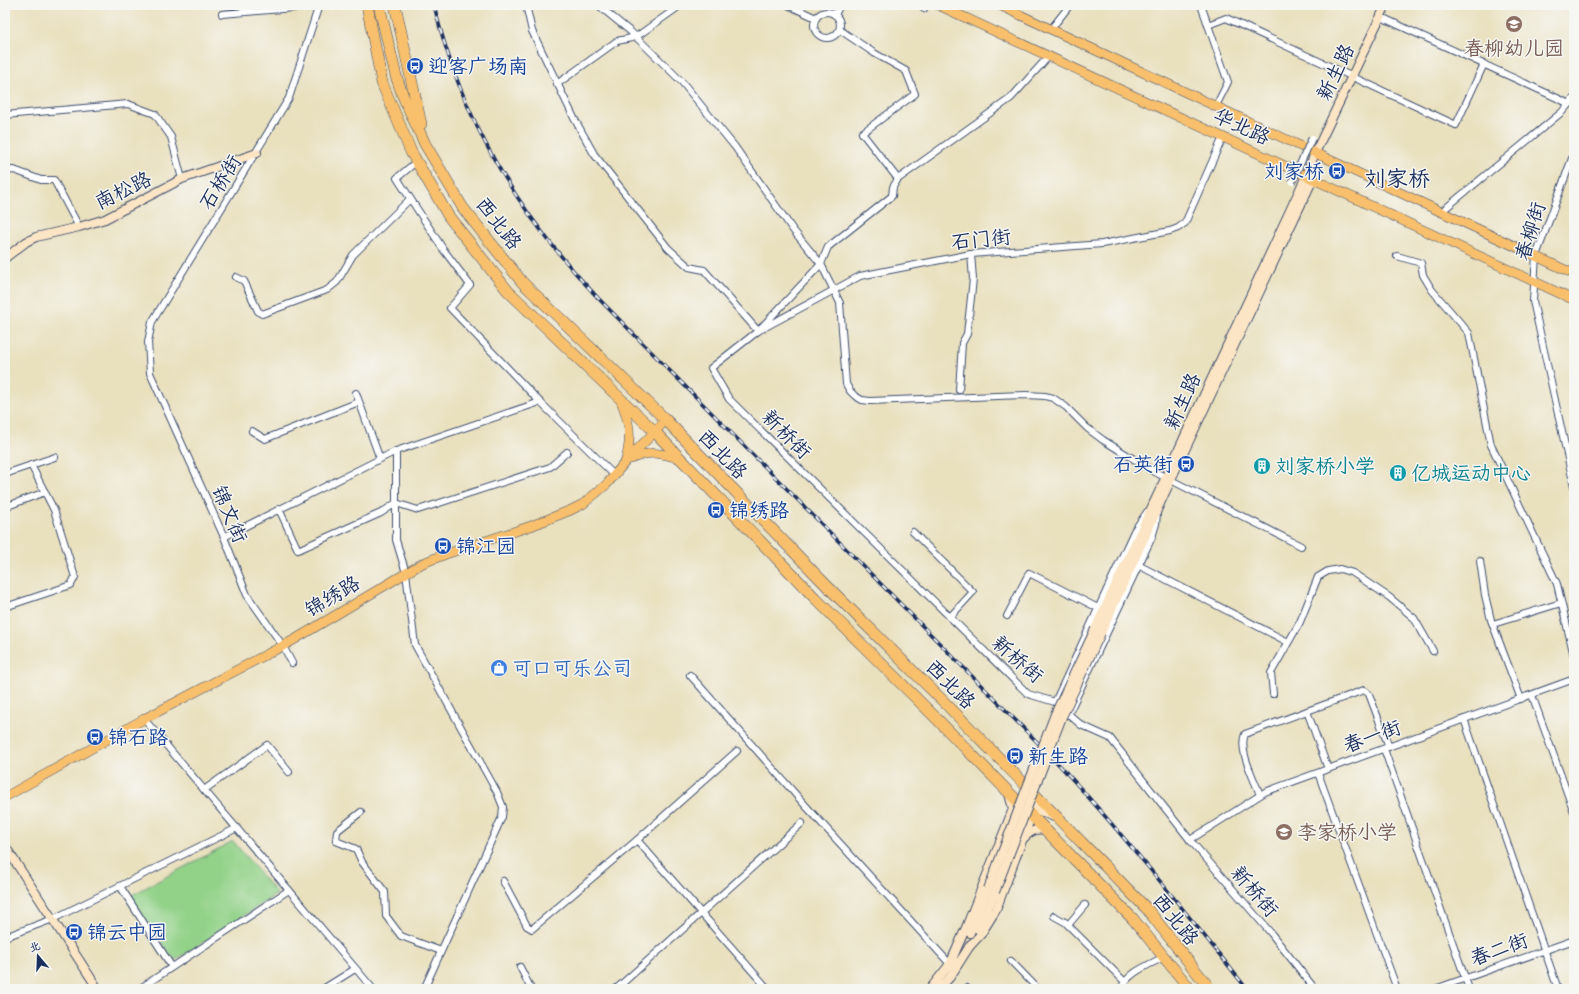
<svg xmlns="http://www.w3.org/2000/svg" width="1579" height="994" viewBox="0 0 1579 994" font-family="Caveat,'LXGW WenKai TC',sans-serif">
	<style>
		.green { fill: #92d288; stroke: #568073 }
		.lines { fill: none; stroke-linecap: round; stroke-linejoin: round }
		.street-casing { stroke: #3a4a6c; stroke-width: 8 }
		.secondary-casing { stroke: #3a4a6c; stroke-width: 10 }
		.primary-casing { stroke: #3a4a6c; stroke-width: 10 }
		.highway-casing { stroke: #3a4a6c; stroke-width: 12 }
		.street { stroke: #fff; stroke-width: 6 }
		.secondary { stroke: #fce5c4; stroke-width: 8 }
		.primary { stroke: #f8bf6c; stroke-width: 9 }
		.highway { stroke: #f8bf6c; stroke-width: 11 }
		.rail-casing { stroke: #1b2f5e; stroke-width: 3.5 }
		.rail { stroke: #f6f6f2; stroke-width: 2; stroke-dasharray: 6; stroke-linecap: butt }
		.street-bridge-casing { stroke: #3a4a6c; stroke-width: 8; stroke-linecap: butt }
		.secondary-bridge-casing { stroke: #3a4a6c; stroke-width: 10; stroke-linecap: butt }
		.street-bridge { stroke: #fff; stroke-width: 6 }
		.secondary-bridge { stroke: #fce5c4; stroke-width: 8 }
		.labels { text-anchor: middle; stroke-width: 3; stroke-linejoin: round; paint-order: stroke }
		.education-label { font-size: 20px; fill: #785e54; stroke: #f6f6f2 }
		.transit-label { font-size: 20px; fill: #164399; stroke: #f6f6f2; text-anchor: start }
		.street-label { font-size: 20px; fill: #1b2f5e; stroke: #f6f6f2 }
		.culture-label { font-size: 20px; fill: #0d838f; stroke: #f6f6f2; text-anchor: start }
		.shop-label { font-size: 20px; fill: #366cbe; stroke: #f6f6f2; text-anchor: start }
		.quarter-label { font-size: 22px; fill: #1b2f5e; stroke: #f6f6f2 }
	</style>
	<rect width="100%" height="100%" fill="#f6f6f2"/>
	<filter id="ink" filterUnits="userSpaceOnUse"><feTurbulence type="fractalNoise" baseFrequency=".025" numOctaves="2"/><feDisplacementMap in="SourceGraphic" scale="8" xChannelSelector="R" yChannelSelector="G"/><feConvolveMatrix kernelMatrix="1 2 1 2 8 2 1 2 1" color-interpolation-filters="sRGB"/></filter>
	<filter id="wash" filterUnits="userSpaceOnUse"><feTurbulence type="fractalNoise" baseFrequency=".012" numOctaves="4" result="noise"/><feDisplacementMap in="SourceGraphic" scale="16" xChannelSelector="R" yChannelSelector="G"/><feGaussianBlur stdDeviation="0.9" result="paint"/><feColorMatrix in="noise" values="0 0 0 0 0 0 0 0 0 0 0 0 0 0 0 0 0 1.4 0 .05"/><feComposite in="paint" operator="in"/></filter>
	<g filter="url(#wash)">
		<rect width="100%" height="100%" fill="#e9e0be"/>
		<polygon class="green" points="233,841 277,894 174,961 130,896"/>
	</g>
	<g filter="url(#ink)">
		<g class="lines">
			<g class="street-casing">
				<g id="street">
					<polyline points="227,5 235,5"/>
					<polyline points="526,5 532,31 574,118 594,154 668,248 689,267 704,270 758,331 821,264 828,247 892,196 893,187 898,179 1011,98 1049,56"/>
					<polyline points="598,5 631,32 682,82 735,147 793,230 821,264 840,303 846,384 850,391 855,396 862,400 870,401 1026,395 1045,396 1053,398 1066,407 1087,428 1103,440 1153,471 1301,546"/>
					<polyline points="788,5 816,18"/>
					<polyline points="1201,5 1228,82 1216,106"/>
					<polyline points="924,9 926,5"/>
					<circle cx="827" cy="25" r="13"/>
					<polyline points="222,14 318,6"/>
					<polyline points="835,15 840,5"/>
					<polyline points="1381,17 1570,104"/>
					<polyline points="1208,25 1226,18 1456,125 1484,64"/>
					<polyline points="1051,29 1070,5"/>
					<polyline points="840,30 874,53 906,71 915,94 862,133 898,179"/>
					<polyline points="557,84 617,41 636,37 681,5"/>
					<polyline points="5,115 128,104 155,114 171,137 182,179"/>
					<polyline points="1223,137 1185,223 1178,228 1170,231 1102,244 971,254 860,276 758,331 711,368 729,399 1028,694 1055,702 1081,725 1110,738 1190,840 1270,932 1315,989"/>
					<polyline points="1574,153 1536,256 1533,301 1574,486"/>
					<polyline points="417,161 397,178 443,249 470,285 450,308 540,402 614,475"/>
					<polyline points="5,171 14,170 41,180 54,180 79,227"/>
					<polyline points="1441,212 1562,112 1574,98"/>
					<polyline points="1397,256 1421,263 1423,275 1432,290 1469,333 1491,445 1557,584 1574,656"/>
					<polyline points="236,277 244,281 258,311 262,314 327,290 337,282 353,255 410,199"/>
					<polyline points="959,390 962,343 967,334 973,279 971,254"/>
					<polyline points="356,393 380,459"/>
					<polyline points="252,431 265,439 359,402"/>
					<polyline points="396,451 396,540 406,573 415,645 497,792 503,807 502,817 424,989"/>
					<polyline points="5,474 55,457"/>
					<polyline points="5,507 45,492"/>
					<polyline points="279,509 298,550 381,513 396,503 418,510 550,467 567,452"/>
					<polyline points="913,532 973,592 950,617"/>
					<polyline points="224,537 396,451 540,402"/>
					<polyline points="1480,561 1485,595 1491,620 1521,699"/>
					<polyline points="1138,565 1288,642"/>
					<polyline points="5,607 71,585 75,577 54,510 31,465"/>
					<polyline points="1007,616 1029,573 1098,608"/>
					<polyline points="1493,624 1561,603"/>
					<polyline points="292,663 283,646 247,595 224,537 150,373 148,342 152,322 289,98 319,5"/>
					<polyline points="690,675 805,805 950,964"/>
					<polyline points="1273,694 1271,673 1300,622 1318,577 1328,571 1340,569 1353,573 1389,597 1414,618 1433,651"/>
					<polyline points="1532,695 1574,812"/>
					<polyline points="1055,702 1134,531 1147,512"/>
					<polyline points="1307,711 1328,769"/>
					<polyline points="1068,715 1152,537 1156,524 1157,514"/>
					<polyline points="144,719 373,989"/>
					<polyline points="1464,719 1558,989"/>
					<polyline points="1384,749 1469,989"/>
					<polyline points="1318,773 1397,989"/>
					<polyline points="204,790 267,745 289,772"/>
					<path d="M1260 795C1254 778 1238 751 1245 734L1364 690 1369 694 1389 747"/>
					<polyline points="361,812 337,831 336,841 356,849 362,862 385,892 386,916 401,936 441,951"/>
					<polyline points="637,840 768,989"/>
					<polyline points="1190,840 1265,792 1574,679"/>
					<polyline points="503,881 527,926 532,929 637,840 737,751"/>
					<polyline points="120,886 172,967"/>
					<polyline points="1054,916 1065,922 1125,982"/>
					<polyline points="1068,925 1085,905"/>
					<polyline points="5,937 53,919 237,828"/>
					<polyline points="1011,961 1038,989"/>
					<polyline points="520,967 531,989"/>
					<polyline points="967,988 968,989"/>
					<polyline points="139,989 289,890"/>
					<polyline points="323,989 355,969"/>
					<polyline points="616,989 802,823"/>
					<path d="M1121 989C1128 972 1149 965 1164 957"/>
					<polyline points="1435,989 1574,940"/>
				</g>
			</g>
			<g class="secondary-casing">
				<g id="secondary">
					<polyline points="5,258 26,242 36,237 79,227 105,219 182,179 257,153"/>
					<polyline points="1095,629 1306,176 1315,153 1386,5"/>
					<polyline points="1101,633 1174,473 1313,179 1313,173"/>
					<polyline points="1030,807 1054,817"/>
					<path d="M1024 838C1031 831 1037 827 1047 831"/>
					<polyline points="5,846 98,989"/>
					<polyline points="979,930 995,892"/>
					<polyline points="970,933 988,889"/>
					<polyline points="969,947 981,934 996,910 1038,798"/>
					<polyline points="950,964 967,925 1013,809 1009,794"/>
					<polyline points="930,989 953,960"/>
					<polyline points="939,989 950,977 971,944"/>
				</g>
			</g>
			<g class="primary-casing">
				<g id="primary">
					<polyline points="938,5 1574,300"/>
					<polyline points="999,5 1574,274"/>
					<path d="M621 401C630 424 632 435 626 460"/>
					<path d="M631 459C650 450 661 453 681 459"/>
					<polyline points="5,797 144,719 292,641 423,563 446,554 531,526 571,510 583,504 607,484 626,461 666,420"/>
				</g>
			</g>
			<g class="highway-casing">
				<g id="highway">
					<polyline points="367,5 382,83 411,152 449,217 508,291 653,430 815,598 932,714 1133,919 1190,989"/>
					<polyline points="379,5 396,76 403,96 425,144 463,208 522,282 666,420 829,588 946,704 1147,909 1210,989"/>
					<polyline points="395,5 421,124"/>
				</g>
			</g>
			<use href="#street" class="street"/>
			<use href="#secondary" class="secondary"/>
			<use href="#primary" class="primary"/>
			<use href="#highway" class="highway"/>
			<g class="rail-casing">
				<path id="rail" d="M434 5C462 121 517 212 598 298L1051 756C1120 830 1183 909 1247 989"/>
			</g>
			<use href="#rail" class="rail"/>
			<g class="street-bridge-casing">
				<polyline id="street-bridge" points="1292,182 1312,138"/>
			</g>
			<g class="secondary-bridge-casing">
				<g id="secondary-bridge">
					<polyline points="988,889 1055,714 1095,629"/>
					<polyline points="995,892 1062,717 1101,633"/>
				</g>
			</g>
			<use href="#street-bridge" class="street-bridge"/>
			<use href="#secondary-bridge" class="secondary-bridge"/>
		</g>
	</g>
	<defs>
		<g id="school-disc" transform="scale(0.9)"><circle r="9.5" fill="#8d6e63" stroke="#f6f6f2"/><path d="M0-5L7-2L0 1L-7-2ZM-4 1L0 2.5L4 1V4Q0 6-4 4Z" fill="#fff"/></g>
		<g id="bus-disc" transform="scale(0.9)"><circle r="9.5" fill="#1a4fb4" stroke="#f6f6f2"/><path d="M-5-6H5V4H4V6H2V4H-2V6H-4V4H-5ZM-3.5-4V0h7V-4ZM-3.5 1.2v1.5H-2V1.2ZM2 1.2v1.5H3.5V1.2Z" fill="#fff"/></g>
		<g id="building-disc" transform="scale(0.9)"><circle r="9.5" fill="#0f9aa8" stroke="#f6f6f2"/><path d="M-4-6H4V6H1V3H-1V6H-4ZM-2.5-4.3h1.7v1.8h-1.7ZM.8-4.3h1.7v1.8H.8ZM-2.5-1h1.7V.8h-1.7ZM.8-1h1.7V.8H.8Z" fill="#fff"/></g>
		<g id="shop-disc" transform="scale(0.9)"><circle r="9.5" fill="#3f7fe0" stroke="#f6f6f2"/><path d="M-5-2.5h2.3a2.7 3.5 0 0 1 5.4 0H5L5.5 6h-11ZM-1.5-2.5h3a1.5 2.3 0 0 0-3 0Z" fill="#fff"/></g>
	</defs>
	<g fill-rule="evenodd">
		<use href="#school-disc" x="1514" y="24"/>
		<use href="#bus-disc" x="415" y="66"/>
		<use href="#bus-disc" x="1337" y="171"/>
		<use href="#bus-disc" x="1186" y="464"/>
		<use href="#building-disc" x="1262" y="466"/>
		<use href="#building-disc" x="1398" y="473"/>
		<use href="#bus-disc" x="716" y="510"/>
		<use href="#bus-disc" x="443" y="546"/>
		<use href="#shop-disc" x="499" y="668"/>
		<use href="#bus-disc" x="95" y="737"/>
		<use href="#bus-disc" x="1015" y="756"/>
		<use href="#school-disc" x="1284" y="832"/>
		<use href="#bus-disc" x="74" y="932"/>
	</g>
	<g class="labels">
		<g class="education-label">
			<text x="1514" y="55">春柳幼儿园</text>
			<text x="1297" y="839" text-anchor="start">李家桥小学</text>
		</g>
		<g class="transit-label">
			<text x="428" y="73">迎客广场南</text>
			<text x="1324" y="178" text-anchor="end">刘家桥</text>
			<text x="1173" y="471" text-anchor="end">石英街</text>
			<text x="729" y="517">锦绣路</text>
			<text x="456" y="553">锦江园</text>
			<text x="108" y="744">锦石路</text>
			<text x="1028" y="763">新生路</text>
			<text x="87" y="939">锦云中园</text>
		</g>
		<g class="street-label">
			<text transform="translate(1335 72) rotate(-64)" y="7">新生路</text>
			<text transform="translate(1242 126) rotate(25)" y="7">华北路</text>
			<text transform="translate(220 182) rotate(-58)" y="7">石桥街</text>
			<text transform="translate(123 190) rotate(-26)" y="7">南松路</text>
			<text transform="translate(499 223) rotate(52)" y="7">西北路</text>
			<text transform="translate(1530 231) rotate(-73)" y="7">春柳街</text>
			<text transform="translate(981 239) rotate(-6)" y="7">石门街</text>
			<text transform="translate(1182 401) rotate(-65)" y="7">新生路</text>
			<text transform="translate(787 434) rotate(45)" y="7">新桥街</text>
			<text transform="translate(723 454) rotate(46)" y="7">西北路</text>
			<text transform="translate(230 514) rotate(67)" y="7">锦文街</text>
			<text transform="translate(332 596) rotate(-31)" y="7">锦绣路</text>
			<text transform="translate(1018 659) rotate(41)" y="7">新桥街</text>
			<text transform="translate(951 684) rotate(45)" y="7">西北路</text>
			<text transform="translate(1372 736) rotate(-20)" y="7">春一街</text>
			<text transform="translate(1255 891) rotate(49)" y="7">新桥街</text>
			<text transform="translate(1176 919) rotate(51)" y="7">西北路</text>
			<text transform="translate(1499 949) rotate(-20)" y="7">春二街</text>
		</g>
		<g class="culture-label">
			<text x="1275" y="473">刘家桥小学</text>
			<text x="1411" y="480">亿城运动中心</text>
		</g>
		<g class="shop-label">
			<text x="512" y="675">可口可乐公司</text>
		</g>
		<g class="quarter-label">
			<text x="1397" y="186">刘家桥</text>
		</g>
	</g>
	<rect width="1579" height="994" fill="none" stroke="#f6f6f2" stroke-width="20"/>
	<g transform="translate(38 956) rotate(341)" stroke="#f6f6f2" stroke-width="3" paint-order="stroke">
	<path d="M0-3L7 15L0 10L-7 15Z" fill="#1b2f5e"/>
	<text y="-6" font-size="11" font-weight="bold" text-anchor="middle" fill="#1b2f5e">北</text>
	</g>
</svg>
